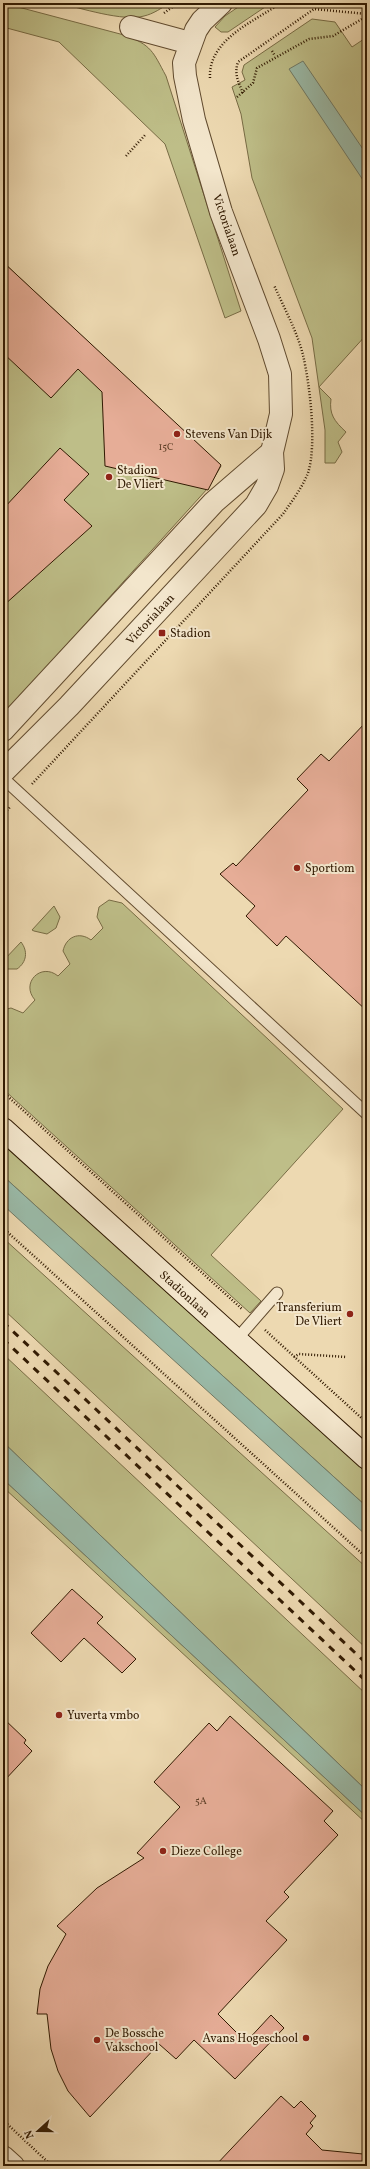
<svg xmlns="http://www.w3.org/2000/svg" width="370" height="2169" viewBox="0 0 370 2169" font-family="Vollkorn,serif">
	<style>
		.green { fill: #bebe88; stroke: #786c45 }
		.water { fill: #9abaa8; stroke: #707a66 }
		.building { fill: #e6ad97; stroke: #311a02 }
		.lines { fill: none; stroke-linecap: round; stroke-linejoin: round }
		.service-casing { stroke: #604a2e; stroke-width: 13 }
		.minor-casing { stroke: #604a2e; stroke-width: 24 }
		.tertiary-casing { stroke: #604a2e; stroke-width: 24 }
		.secondary-casing { stroke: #311a02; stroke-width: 24 }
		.path { stroke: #311a02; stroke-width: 2.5; stroke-dasharray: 1 2; stroke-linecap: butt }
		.service { stroke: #f3e6cc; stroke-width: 11 }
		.minor { stroke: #f3e6cc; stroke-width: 22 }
		.tertiary { stroke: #f3e6cc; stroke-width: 22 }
		.secondary { stroke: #f3e6cc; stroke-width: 22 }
		.rail { stroke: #311a02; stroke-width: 3; stroke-dasharray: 7 7; stroke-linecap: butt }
		.poi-dot { fill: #8f2418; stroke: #f3e6cc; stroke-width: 1.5 }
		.labels { text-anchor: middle; stroke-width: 4; stroke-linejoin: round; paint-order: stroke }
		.number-label { font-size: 10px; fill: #5e3f27 }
		.street-label { font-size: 12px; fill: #311a02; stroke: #f3e6cc }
		.poi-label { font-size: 12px; fill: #311a02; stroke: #f3e6cc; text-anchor: start }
	</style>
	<rect width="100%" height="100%" fill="#edd9b1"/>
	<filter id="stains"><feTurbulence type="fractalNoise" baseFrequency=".005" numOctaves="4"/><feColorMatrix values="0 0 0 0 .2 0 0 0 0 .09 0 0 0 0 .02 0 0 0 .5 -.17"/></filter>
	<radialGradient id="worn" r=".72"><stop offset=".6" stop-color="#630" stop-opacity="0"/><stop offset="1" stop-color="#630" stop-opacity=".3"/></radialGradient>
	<g class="green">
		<path d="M3 3 124 35C152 45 153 52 166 76L241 311 225 318 165 144 59 42 3 27Z"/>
		<path d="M59 3H169C162 8 153 14 144 16 124 22 80 8 59 3Z"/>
		<polygon points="244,3 271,3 228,32 221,32 215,27 225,16"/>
		<path d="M312 19 335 22 352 47 367 37V334L319 387 331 399C329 414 334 421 346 432L338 442 342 452 335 463H325V430L312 338 252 178 241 114 232 87 245 80 242 72 244 65Z"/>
		<polygon points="3,262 221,466 208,488 3,715"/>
		<path d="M109 900 122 903 343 1109 211 1255 261 1301 250 1313 3 1089V1010L11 1008 23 1013 35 1000C20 983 41 962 58 976L70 964 63 951C66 937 79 931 91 940L103 928 97 917 99 907Z"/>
		<polygon points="54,906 60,917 56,928 47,934 34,931 32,930"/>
		<path d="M21 942C28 951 27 962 17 969H3V961Z"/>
		<polygon points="3,1144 367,1473 367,1507 3,1176"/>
		<polygon points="3,1238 367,1568 367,1649 3,1309"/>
		<polygon points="3,1354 367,1695 367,1791 3,1442"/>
		<polygon points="3,1479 367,1817 367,1824 3,1487"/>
	</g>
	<g class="water">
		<polygon points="303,61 367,155 367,186 289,69"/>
		<polygon points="3,1176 367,1507 367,1536 3,1205"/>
		<polygon points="3,1442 367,1791 367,1817 3,1479"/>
	</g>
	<g class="building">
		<polygon points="3,262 221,465 208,490 105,466 102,392 78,369 51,398 3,353"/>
		<polygon points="60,448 89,474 64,500 92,526 3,606 3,509"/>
		<polygon points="367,721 367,1011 286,936 277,946 246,916 255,906 220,874 233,863 236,866 308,790 297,779 321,754 329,761"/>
		<polygon points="72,1589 103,1617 97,1623 136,1659 122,1673 84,1638 61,1662 31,1633"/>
		<polygon points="230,1716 333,1811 324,1821 338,1835 284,1892 289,1897 266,1921 287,1940 218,2014 246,2042 271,2015 284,2028 235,2079 194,2040 176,2059 159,2044 90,2117 68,2091 58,2071 51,2049 47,2014 37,2014 40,1989 48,1966 66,1934 57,1926 97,1888 144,1858 137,1853 180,1807 154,1782 209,1723 217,1731"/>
		<polygon points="3,1718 26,1740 24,1743 32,1751 3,1782"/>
		<polygon points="281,2096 294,2108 301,2101 316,2116 310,2123 313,2126 306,2134 322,2150 363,2154 362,2166 215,2166"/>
	</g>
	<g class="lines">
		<g class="service-casing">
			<g id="service">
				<polyline points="3,778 367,1114"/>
				<polyline points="236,1340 277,1293"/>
			</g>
		</g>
		<g class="minor-casing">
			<polyline id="minor" points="131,27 190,43"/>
		</g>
		<g class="tertiary-casing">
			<g id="tertiary">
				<polyline points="3,730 214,502 272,452"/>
				<polyline points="3,772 69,706 256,505 267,486 273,469 272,452 281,414 280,374 269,339 221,212 194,120 185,76 184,63 196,30 202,21 221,3"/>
				<polyline points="3,2157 13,2166"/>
			</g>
		</g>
		<g class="secondary-casing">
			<polyline id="secondary" points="3,1129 367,1458"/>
		</g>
		<g class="path">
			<polyline points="164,13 178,3"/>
			<polyline points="272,51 275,56"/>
			<path d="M210 78C208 40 253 22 281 3"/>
			<path d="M243 93C238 81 234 74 238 62L314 9 367 14"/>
			<polyline points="237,97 253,83 257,68 309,39 333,36 367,16"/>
			<polyline points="126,156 146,134"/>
			<path d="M32 784 283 514C292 501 302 488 308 473 317 445 310 385 303 355 297 331 284 308 274 285"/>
			<polyline points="3,815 11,806"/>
			<polyline points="3,1092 242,1309"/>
			<polyline points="3,1228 367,1558"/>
			<polyline points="265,1330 367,1423"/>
			<polyline points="294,1357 299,1354 347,1357"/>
			<polyline points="3,2120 52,2166"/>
		</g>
		<use href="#service" class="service"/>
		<use href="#minor" class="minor"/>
		<use href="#tertiary" class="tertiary"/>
		<use href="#secondary" class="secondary"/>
		<g class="rail">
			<polyline points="3,1322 367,1664"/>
			<polyline points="3,1339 367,1682"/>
		</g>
	</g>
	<g class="poi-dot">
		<circle cx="177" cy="434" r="4"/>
		<circle cx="109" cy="477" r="4"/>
		<rect x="158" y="629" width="8" height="8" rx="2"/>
		<circle cx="297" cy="868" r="4"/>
		<circle cx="350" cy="1314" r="4"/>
		<circle cx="59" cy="1715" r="4"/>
		<circle cx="163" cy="1851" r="4"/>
		<circle cx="306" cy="2038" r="4"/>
		<circle cx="97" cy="2040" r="4"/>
	</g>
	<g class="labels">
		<g class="number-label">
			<text x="166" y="450">15C</text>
			<text x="201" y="1804">5A</text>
		</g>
		<g class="street-label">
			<text transform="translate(227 225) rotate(71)" y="4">Victorialaan</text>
			<text transform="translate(150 619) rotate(-47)" y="4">Victorialaan</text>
			<text transform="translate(185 1294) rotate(42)" y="4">Stadionlaan</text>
		</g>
		<g class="poi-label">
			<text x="185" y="438">Stevens Van Dijk</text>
			<text x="117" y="474">Stadion<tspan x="117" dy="14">De Vliert</tspan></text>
			<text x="170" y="637">Stadion</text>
			<text x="305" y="872">Sportiom</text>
			<text x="342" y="1311" text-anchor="end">Transferium<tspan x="342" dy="14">De Vliert</tspan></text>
			<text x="67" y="1719">Yuverta vmbo</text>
			<text x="171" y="1855">Dieze College</text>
			<text x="105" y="2037">De Bossche<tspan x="105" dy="14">Vakschool</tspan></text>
			<text x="298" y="2042" text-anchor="end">Avans Hogeschool</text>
		</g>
	</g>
	<rect width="370" height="2169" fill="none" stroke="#edd9b1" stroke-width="16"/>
	<rect x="4" y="4" width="362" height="2161" fill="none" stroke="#311a02" stroke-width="2"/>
	<rect x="8" y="8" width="354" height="2153" fill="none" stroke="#311a02"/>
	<g transform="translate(38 2131) rotate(249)" stroke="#f3e6cc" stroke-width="3" paint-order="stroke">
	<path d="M0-3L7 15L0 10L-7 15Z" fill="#311a02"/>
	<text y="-6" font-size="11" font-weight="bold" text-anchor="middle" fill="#311a02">N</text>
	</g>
	<rect width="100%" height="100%" filter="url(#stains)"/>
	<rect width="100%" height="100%" fill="url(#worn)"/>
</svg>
